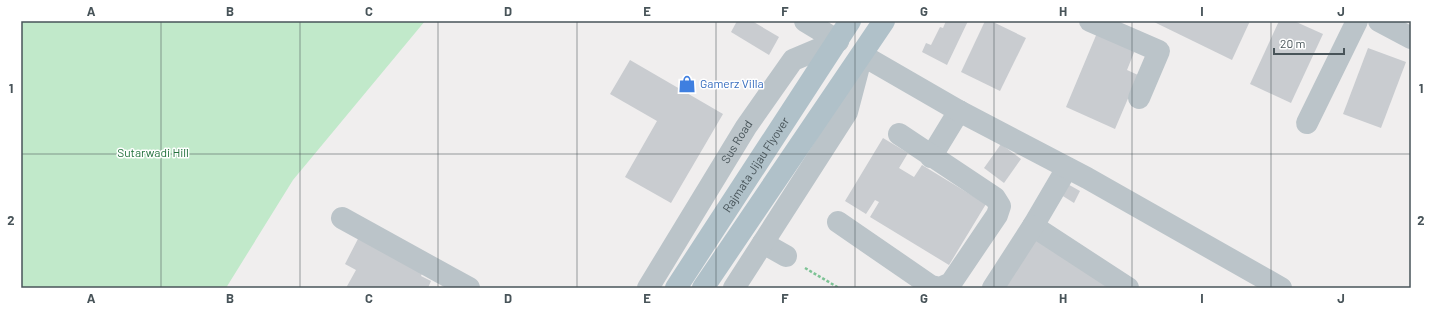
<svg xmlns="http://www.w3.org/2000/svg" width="1432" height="309" viewBox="0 0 1432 309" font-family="Barlow,sans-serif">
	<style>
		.green { fill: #c1e9ca }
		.building { fill: #c9ccd0 }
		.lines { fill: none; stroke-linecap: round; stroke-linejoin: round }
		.path { stroke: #7dc395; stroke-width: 2.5; stroke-dasharray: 3 2; stroke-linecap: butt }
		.minor { stroke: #bbc4c9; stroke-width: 22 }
		.major { stroke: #b0c1c9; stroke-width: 22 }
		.grid { fill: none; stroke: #485459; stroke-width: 1; stroke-opacity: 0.55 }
		.labels { text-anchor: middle; stroke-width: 3; stroke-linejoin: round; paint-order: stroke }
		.shop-label { font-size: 12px; fill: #366cbe; stroke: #fff; text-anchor: start }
		.street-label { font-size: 12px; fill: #485459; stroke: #fff }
		.park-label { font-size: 12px; fill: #22713c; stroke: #fff }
		.neatline { fill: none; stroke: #485459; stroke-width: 1.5 }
		.grid-label { font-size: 13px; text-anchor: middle; font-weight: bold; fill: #485459 }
	</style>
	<rect width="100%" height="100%" fill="#f0eeee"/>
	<polygon class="green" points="21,21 425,21 293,180 226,288 21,288"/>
	<g class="building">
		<polygon points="737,21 752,21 779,37 769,55 731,32"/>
		<polygon points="946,21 968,21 947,65 922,52 926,43 931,45 940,27 943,28"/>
		<polygon points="985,21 991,21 1026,38 1000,91 961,72"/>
		<polygon points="1152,21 1250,21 1232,60"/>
		<polygon points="1279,21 1294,21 1323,34 1291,103 1250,84"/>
		<polygon points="1097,33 1135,50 1127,70 1138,75 1115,129 1066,107"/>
		<polygon points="1368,48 1406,62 1381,128 1343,114"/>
		<polygon points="630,60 723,114 671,203 625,177 657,121 610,94"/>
		<polygon points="883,138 908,153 899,168 914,177 922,165 986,204 949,265 870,217 879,202 875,200 866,214 845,201"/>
		<polygon points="1001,144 1021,159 1004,183 984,168"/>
		<polygon points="1064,182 1080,191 1074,203 1058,193"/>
		<polygon points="360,235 424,269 421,276 431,281 428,288 346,288 356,270 345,264"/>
		<polygon points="1036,237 1109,288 1001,288"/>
	</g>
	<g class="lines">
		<polyline class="path" points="805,268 839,288"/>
		<g class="minor">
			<polyline points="805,21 838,41"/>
			<polyline points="1090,21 1159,51 1139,98"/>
			<polyline points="1379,21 1411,38"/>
			<polyline points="1307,123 1357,21"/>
			<polyline points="931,157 959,111"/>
			<polyline points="1067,168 1033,226 1128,288"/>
			<polyline points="342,218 469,288"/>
			<polyline points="838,222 931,286 940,288 951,283 997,215 1000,206 995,198 899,134"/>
			<polyline points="763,243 786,256"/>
			<path id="s1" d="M648 288 746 127 793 60 838 41"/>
			<polyline points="734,288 847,112 862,55 959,111 1087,178 1281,288"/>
			<polyline points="993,288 1033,226"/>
		</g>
		<g class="major">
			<path id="s2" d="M676 288 850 21"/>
			<polyline points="703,288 884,21"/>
		</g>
	</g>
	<path class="grid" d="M161 21V288M300 21V288M438 21V288M577 21V288M716 21V288M855 21V288M994 21V288M1132 21V288M1271 21V288M21 154H1411"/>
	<defs>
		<g id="shop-bare" transform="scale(1.38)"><path d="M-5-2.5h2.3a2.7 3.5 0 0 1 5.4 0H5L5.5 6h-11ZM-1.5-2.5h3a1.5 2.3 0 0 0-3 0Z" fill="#3f7fe0" stroke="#fff" stroke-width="2.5" paint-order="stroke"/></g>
	</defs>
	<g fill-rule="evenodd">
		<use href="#shop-bare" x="687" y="84"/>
	</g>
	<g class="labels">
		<g class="shop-label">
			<text x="700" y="88">Gamerz Villa</text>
		</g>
		<g class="street-label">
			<text dy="4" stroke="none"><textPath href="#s1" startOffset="171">Sus Road</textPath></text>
			<text dy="4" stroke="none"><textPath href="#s2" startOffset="147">Rajmata Jijau Flyover</textPath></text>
		</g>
		<g class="park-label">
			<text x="153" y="157">Sutarwadi Hill</text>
		</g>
	</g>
	<rect width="1432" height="309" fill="none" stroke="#ffffff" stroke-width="44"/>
	<path d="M1274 48v6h70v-6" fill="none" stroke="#485459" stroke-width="2"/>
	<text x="1280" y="48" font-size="12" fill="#485459" stroke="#ffffff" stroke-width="3" paint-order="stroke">20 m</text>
	<rect x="22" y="22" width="1388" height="265" class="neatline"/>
	<g class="grid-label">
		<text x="91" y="16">A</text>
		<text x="230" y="16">B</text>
		<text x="369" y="16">C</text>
		<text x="508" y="16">D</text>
		<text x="647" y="16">E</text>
		<text x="785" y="16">F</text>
		<text x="924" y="16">G</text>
		<text x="1063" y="16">H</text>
		<text x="1202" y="16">I</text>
		<text x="1341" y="16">J</text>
		<text x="11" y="93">1</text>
		<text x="1421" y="93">1</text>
		<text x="11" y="225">2</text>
		<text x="1421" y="225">2</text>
		<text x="91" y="303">A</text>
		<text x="230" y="303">B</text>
		<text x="369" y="303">C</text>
		<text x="508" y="303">D</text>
		<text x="647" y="303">E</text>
		<text x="785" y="303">F</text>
		<text x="924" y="303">G</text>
		<text x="1063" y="303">H</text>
		<text x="1202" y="303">I</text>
		<text x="1341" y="303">J</text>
	</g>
</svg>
